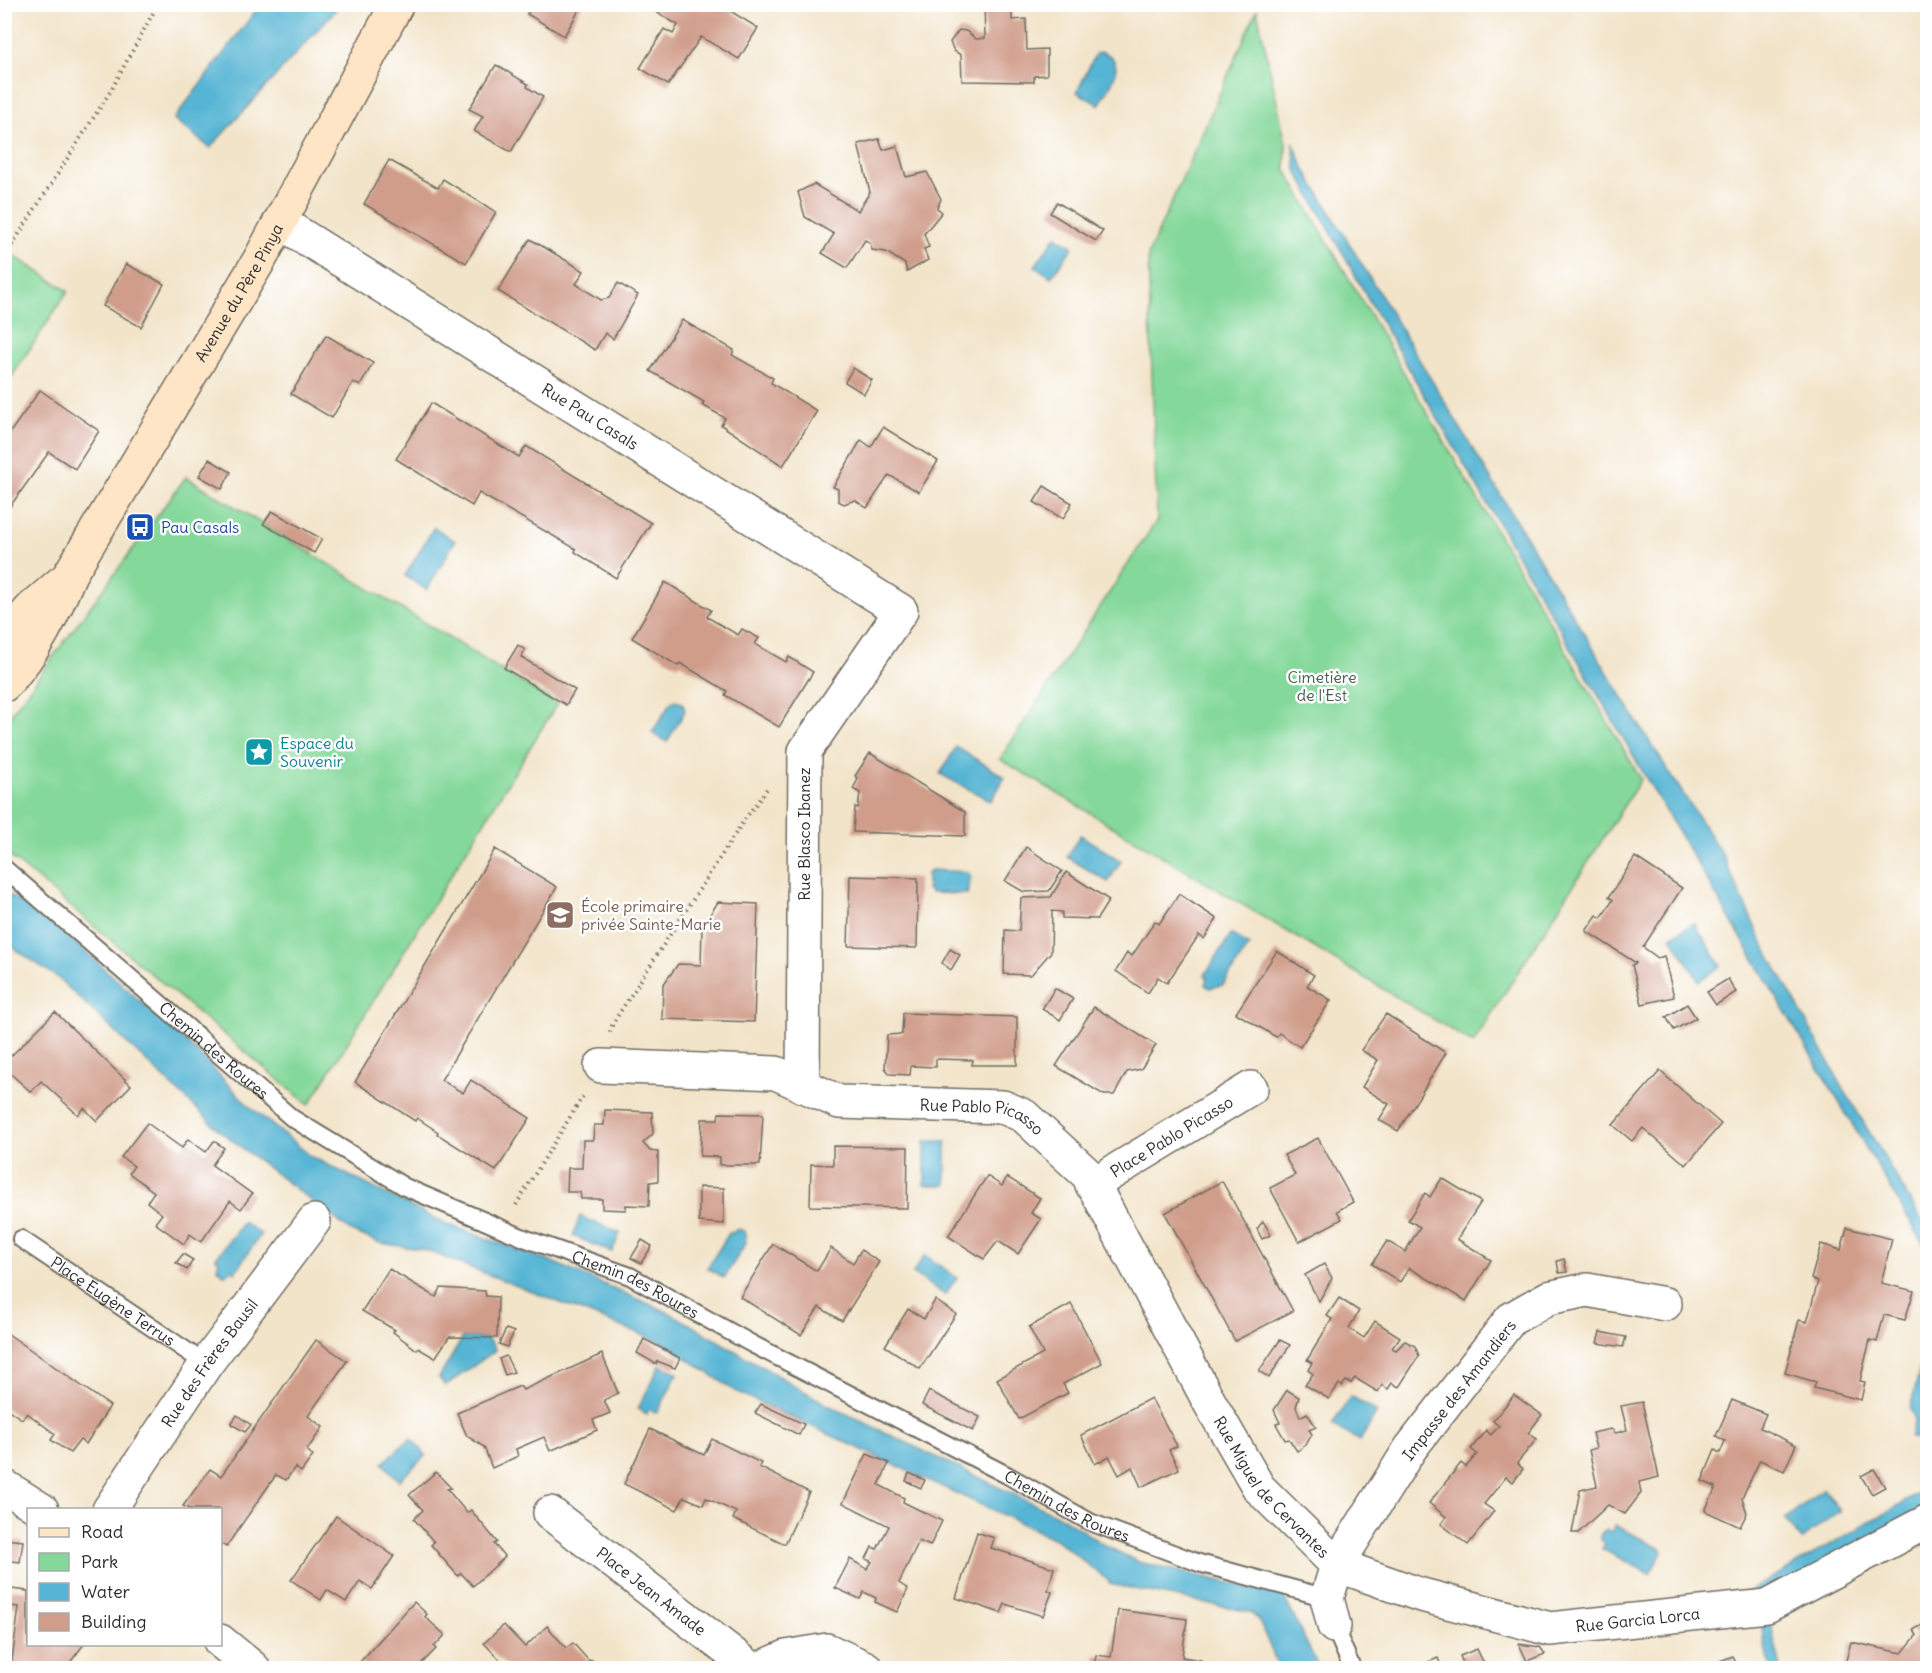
<svg xmlns="http://www.w3.org/2000/svg" width="1932" height="1673" viewBox="0 0 1932 1673" font-family="Delius,sans-serif">
	<style>
		.green { fill: #83d89a; stroke: #578262; stroke-width: 1.5 }
		.water { fill: #56b5d4; stroke: #407080; stroke-width: 1.5 }
		.building { fill: #d09d8b }
		.lines { fill: none; stroke-linecap: round; stroke-linejoin: round }
		.service-casing { stroke: #716c62; stroke-width: 20 }
		.minor-casing { stroke: #716c62; stroke-width: 36 }
		.tertiary-casing { stroke: #716c62; stroke-width: 36 }
		.secondary-casing { stroke: #716c62; stroke-width: 36 }
		.path { stroke: #716c62; stroke-width: 4; stroke-dasharray: 1.5 4.5; stroke-linecap: butt }
		.service { stroke: #fff; stroke-width: 16 }
		.minor { stroke: #fff; stroke-width: 33 }
		.tertiary { stroke: #fff; stroke-width: 33 }
		.secondary { stroke: #fee5c5; stroke-width: 33 }
		.labels { text-anchor: middle; stroke-width: 5; stroke-linejoin: round; paint-order: stroke }
		.street-label { font-size: 16px; fill: #2b2b2b; stroke: #fff }
		.transit-label { font-size: 16px; fill: #164399; stroke: #fff; text-anchor: start }
		.park-label { font-size: 16px; fill: #455f4c; stroke: #fff }
		.culture-label { font-size: 16px; fill: #0d838f; stroke: #fff; text-anchor: start }
		.education-label { font-size: 16px; fill: #785e54; stroke: #fff; text-anchor: start }
	</style>
	<rect width="100%" height="100%" fill="#fff"/>
	<filter id="ink" filterUnits="userSpaceOnUse"><feTurbulence type="fractalNoise" baseFrequency=".0167" numOctaves="2"/><feDisplacementMap in="SourceGraphic" scale="12" xChannelSelector="R" yChannelSelector="G"/><feConvolveMatrix kernelMatrix="1 2 1 2 8 2 1 2 1" color-interpolation-filters="sRGB"/></filter>
	<filter id="wash" filterUnits="userSpaceOnUse"><feTurbulence type="fractalNoise" baseFrequency=".008" numOctaves="4" result="noise"/><feDisplacementMap in="SourceGraphic" scale="24" xChannelSelector="R" yChannelSelector="G"/><feGaussianBlur stdDeviation="1.35" result="paint"/><feColorMatrix in="noise" values="0 0 0 0 0 0 0 0 0 0 0 0 0 0 0 0 0 1.4 0 .05"/><feComposite in="paint" operator="in"/></filter>
	<g filter="url(#wash)">
		<rect width="100%" height="100%" fill="#f2e4c9"/>
		<g class="green">
			<polygon points="1257,10 1286,144 1285,169 1641,779 1473,1043 1000,759 1157,520 1148,255"/>
			<polygon points="5,250 68,291 5,387"/>
			<polygon points="186,477 557,704 309,1105 5,852 5,722"/>
		</g>
		<g class="water">
			<polygon points="260,5 340,5 210,148 174,119"/>
			<path d="M1103 52C1129 63 1109 88 1099 105L1077 92 1096 53Z"/>
			<polygon points="1293,142 1305,170 1644,733 1722,854 1762,942 1846,1093 1927,1229 1927,1250 1648,781 1374,309 1296,170"/>
			<polygon points="1056,236 1073,247 1051,277 1035,266"/>
			<polygon points="434,527 455,541 427,590 405,576"/>
			<polygon points="676,700 683,704 685,711 667,742 652,733 671,702"/>
			<polygon points="956,747 1005,777 991,801 940,774"/>
			<polygon points="1080,835 1121,861 1108,882 1067,857"/>
			<polygon points="931,870 966,872 971,876 967,894 931,893 927,889 927,874"/>
			<polygon points="4,891 68,936 197,1052 249,1106 312,1157 444,1223 557,1264 672,1314 828,1405 1065,1519 1104,1545 1138,1562 1283,1595 1319,1668 1279,1668 1259,1621 1250,1612 1109,1584 1110,1582 1055,1539 735,1391 666,1344 425,1250 380,1243 351,1231 220,1131 58,978 5,942"/>
			<polygon points="1694,923 1721,966 1699,981 1671,937"/>
			<polygon points="1231,934 1249,946 1223,985 1210,988 1205,985 1207,978 1205,975"/>
			<rect x="925" y="1141" width="21" height="44"/>
			<polygon points="580,1216 620,1233 612,1252 573,1236"/>
			<polygon points="243,1222 261,1234 235,1272 232,1270 224,1275 217,1267 219,1262 216,1258"/>
			<polygon points="737,1229 745,1231 746,1243 724,1278 707,1268 730,1232 733,1233"/>
			<polygon points="925,1255 957,1278 945,1295 913,1273"/>
			<polygon points="463,1337 487,1338 496,1350 445,1386 439,1378"/>
			<polygon points="1922,1360 1927,1362 1927,1442 1910,1438 1915,1419 1910,1409"/>
			<polygon points="660,1365 678,1373 657,1413 649,1409 647,1414 638,1409"/>
			<polygon points="1351,1396 1377,1412 1360,1441 1332,1425"/>
			<polygon points="411,1438 426,1455 399,1481 383,1463"/>
			<polygon points="1824,1489 1840,1511 1801,1540 1785,1519"/>
			<polygon points="1927,1489 1927,1505 1768,1614 1781,1668 1772,1668 1764,1646 1761,1618 1745,1601 1749,1591"/>
			<polygon points="1615,1525 1663,1550 1650,1574 1602,1549 1605,1543 1601,1540 1601,1534 1607,1530 1611,1532"/>
		</g>
		<g id="blocks">
			<g class="building">
				<polygon points="533,4 583,4 564,36 527,14"/>
				<polygon points="650,4 719,4 758,28 739,59 701,37 668,85 640,68 664,29 673,34 678,25 648,7"/>
				<polygon points="984,4 1012,4 1012,20 1026,19 1027,50 1047,49 1047,75 1034,76 1034,82 962,81 961,55 954,51 950,42 959,30 966,31 976,39 985,38"/>
				<polygon points="496,65 528,84 527,87 543,97 511,152 474,131 483,116 469,109"/>
				<polygon points="879,139 883,150 897,146 906,177 927,172 941,199 937,208 942,212 924,234 929,247 924,249 928,260 907,272 905,264 886,252 872,250 870,243 865,240 847,268 822,253 834,234 805,217 798,192 814,184 858,211 870,192 858,144"/>
				<polygon points="389,160 438,188 443,179 496,212 466,263 364,204"/>
				<polygon points="1057,202 1103,231 1096,241 1050,213"/>
				<polygon points="530,239 584,271 576,284 601,300 609,298 618,283 638,295 613,339 605,333 595,350 498,291"/>
				<polygon points="126,264 164,284 141,327 103,306"/>
				<polygon points="682,320 734,350 732,355 773,378 771,383 817,411 783,466 721,425 725,418 702,405 704,402 650,371"/>
				<polygon points="326,335 373,363 360,386 353,382 332,418 291,394"/>
				<polygon points="853,368 872,380 864,394 845,382"/>
				<polygon points="40,390 99,431 75,469 49,452 4,515 4,441"/>
				<polygon points="431,403 519,457 526,446 651,523 616,578 575,552 576,549 479,493 472,506 396,459"/>
				<polygon points="883,427 938,461 919,492 889,475 867,508 855,500 844,504 838,501 838,489 833,487 861,440 871,447"/>
				<polygon points="209,459 231,472 222,489 199,476"/>
				<polygon points="1044,486 1072,503 1063,519 1034,502"/>
				<polygon points="272,511 322,539 314,553 263,524"/>
				<polygon points="665,582 711,610 707,617 738,635 742,629 759,638 755,644 786,662 789,657 813,672 779,727 725,695 727,691 680,663 678,666 632,638"/>
				<polygon points="518,645 525,650 521,657 575,690 566,705 504,668"/>
				<polygon points="870,753 965,812 965,836 853,832 855,807 858,808 860,793 853,789 858,779 855,776"/>
				<polygon points="1026,847 1062,871 1049,891 1024,892 1005,881"/>
				<polygon points="495,849 557,887 441,1080 463,1093 471,1080 530,1118 496,1171 437,1134 438,1132 417,1118 415,1121 355,1082"/>
				<polygon points="1635,857 1682,888 1643,947 1658,958 1664,956 1674,997 1642,1004 1632,965 1636,963 1586,931 1597,915 1601,918 1613,900 1609,897"/>
				<polygon points="1066,872 1109,900 1097,919 1062,918 1062,912 1052,911 1051,952 1031,975 1004,974 1005,930 1019,931 1021,898 1051,897"/>
				<polygon points="850,876 918,878 917,948 848,946"/>
				<polygon points="1179,894 1217,919 1204,939 1199,935 1167,983 1158,977 1148,993 1116,971 1127,953 1132,956 1155,921 1159,924"/>
				<polygon points="718,902 758,904 754,1022 662,1019 663,985 678,964 701,965 702,927"/>
				<polygon points="950,949 960,955 951,970 942,963"/>
				<polygon points="1277,951 1314,975 1307,986 1331,1000 1300,1047 1279,1033 1276,1037 1236,1013"/>
				<polygon points="1728,979 1736,992 1716,1005 1707,992"/>
				<polygon points="1055,988 1073,999 1060,1020 1042,1009"/>
				<polygon points="1687,1004 1696,1018 1674,1030 1666,1017"/>
				<polygon points="1094,1007 1156,1045 1141,1069 1127,1072 1114,1095 1104,1095 1056,1066"/>
				<polygon points="55,1012 131,1085 97,1121 84,1108 78,1115 41,1081 31,1092 4,1068 4,1063"/>
				<polygon points="903,1013 1017,1017 1017,1065 972,1065 973,1060 936,1059 936,1067 911,1066 910,1075 890,1074 885,1068 887,1035 902,1034"/>
				<polygon points="1386,1014 1446,1053 1398,1131 1379,1120 1389,1104 1362,1087 1378,1060 1361,1050"/>
				<polygon points="1660,1071 1721,1124 1686,1165 1643,1128 1632,1141 1613,1125"/>
				<polygon points="605,1110 652,1112 653,1134 643,1143 650,1151 658,1152 658,1181 650,1182 649,1206 626,1205 626,1210 602,1209 602,1199 581,1199 580,1192 567,1192 568,1168 582,1168 583,1140 593,1140 594,1125 604,1125"/>
				<polygon points="719,1113 763,1114 760,1165 720,1165 720,1157 700,1156 702,1119 718,1119"/>
				<polygon points="147,1123 182,1148 188,1139 206,1152 214,1141 224,1148 212,1165 252,1194 241,1209 230,1201 201,1242 190,1234 184,1244 155,1223 162,1214 147,1202 154,1192 129,1173 134,1166 121,1157"/>
				<polygon points="1318,1138 1353,1202 1337,1211 1342,1219 1299,1242 1270,1188 1295,1175 1284,1155"/>
				<polygon points="833,1146 908,1147 907,1208 810,1206 811,1164 833,1165"/>
				<polygon points="987,1176 1002,1186 1007,1177 1040,1198 1031,1213 1041,1219 1018,1254 998,1241 984,1259 948,1236"/>
				<polygon points="1442,1178 1481,1202 1457,1239 1491,1260 1466,1301 1409,1268 1400,1282 1372,1264 1387,1241 1405,1252 1420,1227 1408,1220 1425,1193 1430,1197"/>
				<polygon points="1222,1181 1293,1311 1235,1341 1165,1213"/>
				<polygon points="699,1187 724,1188 724,1224 699,1222"/>
				<polygon points="1263,1221 1271,1235 1262,1239 1257,1229"/>
				<polygon points="1847,1228 1892,1239 1881,1283 1914,1291 1905,1320 1884,1315 1877,1342 1870,1340 1860,1381 1865,1382 1861,1400 1814,1388 1816,1382 1785,1373 1799,1320 1807,1322 1818,1281 1811,1279 1821,1244 1841,1250"/>
				<polygon points="642,1240 652,1246 641,1263 631,1258"/>
				<polygon points="773,1244 817,1271 831,1248 853,1263 861,1250 879,1262 842,1321 819,1307 801,1335 740,1297"/>
				<polygon points="183,1254 193,1260 187,1270 176,1263"/>
				<polygon points="1564,1259 1567,1272 1559,1273 1557,1261"/>
				<polygon points="1324,1264 1332,1278 1319,1301 1305,1275"/>
				<polygon points="389,1269 436,1297 441,1288 485,1291 486,1296 498,1297 497,1338 449,1337 435,1358 418,1348 417,1350 393,1332 395,1330 362,1311"/>
				<polygon points="1339,1298 1359,1311 1349,1328 1364,1338 1375,1321 1400,1337 1392,1348 1396,1350 1405,1341 1415,1346 1419,1356 1399,1387 1392,1383 1388,1389 1382,1385 1378,1392 1355,1378 1351,1383 1346,1381 1342,1386 1339,1384 1329,1399 1305,1385 1313,1374 1308,1370 1312,1363 1307,1360 1332,1319 1327,1316"/>
				<polygon points="935,1300 956,1314 920,1369 885,1346 908,1309 924,1319"/>
				<polygon points="1071,1304 1102,1363 1063,1384 1068,1393 1019,1419 997,1379 1043,1354 1029,1327"/>
				<polygon points="506,1329 514,1332 507,1347 499,1344"/>
				<polygon points="4,1331 110,1406 86,1444 80,1440 70,1453 51,1440 55,1434 27,1413 22,1419 4,1407"/>
				<polygon points="1600,1332 1626,1337 1623,1347 1597,1343"/>
				<polygon points="644,1339 680,1358 675,1368 657,1361 656,1364 637,1353"/>
				<polygon points="316,1340 347,1361 308,1416 323,1427 307,1450 313,1456 301,1472 295,1467 286,1480 276,1475 226,1547 220,1543 220,1509 189,1509 183,1506 210,1469 221,1476"/>
				<polygon points="1280,1340 1290,1345 1269,1378 1259,1371"/>
				<polygon points="602,1354 618,1393 604,1400 610,1413 593,1420 597,1430 550,1451 544,1437 516,1449 518,1456 492,1468 484,1447 467,1436 457,1413 520,1386 523,1390"/>
				<polygon points="506,1356 514,1372 505,1375 499,1359"/>
				<polygon points="1287,1390 1299,1397 1296,1407 1300,1417 1307,1413 1316,1427 1309,1430 1312,1434 1306,1445 1297,1451 1289,1439 1285,1440 1276,1424 1280,1423 1274,1410"/>
				<polygon points="929,1391 980,1417 973,1431 922,1405"/>
				<polygon points="1514,1395 1542,1415 1528,1433 1537,1439 1517,1463 1523,1469 1513,1482 1506,1477 1484,1504 1494,1511 1468,1545 1441,1524 1446,1517 1429,1503 1461,1463 1466,1467 1477,1454 1471,1449 1486,1430 1491,1435 1499,1426 1493,1421"/>
				<polygon points="1151,1398 1177,1446 1169,1450 1179,1469 1141,1487 1132,1467 1119,1475 1109,1456 1095,1464 1081,1435"/>
				<polygon points="1732,1400 1766,1414 1760,1428 1796,1445 1784,1471 1760,1460 1742,1498 1747,1513 1740,1527 1705,1511 1716,1487 1702,1481 1715,1450 1720,1453 1725,1441 1716,1436"/>
				<polygon points="1642,1402 1659,1477 1639,1482 1641,1493 1625,1514 1608,1505 1578,1533 1572,1533 1580,1490 1597,1486 1589,1450 1596,1448 1592,1433 1611,1429 1616,1433 1627,1430 1621,1406"/>
				<polygon points="761,1404 804,1424 799,1435 755,1413"/>
				<polygon points="237,1415 251,1425 245,1432 231,1424"/>
				<polygon points="650,1429 704,1455 712,1439 761,1463 759,1467 809,1492 785,1544 733,1519 736,1512 706,1498 703,1505 684,1497 677,1510 624,1484"/>
				<polygon points="867,1454 889,1463 879,1485 904,1498 903,1502 942,1521 930,1546 919,1541 899,1583 908,1589 897,1612 875,1602 876,1598 864,1592 860,1599 835,1588 850,1559 867,1569 872,1562 866,1559 872,1547 877,1549 889,1526 843,1503"/>
				<polygon points="1874,1469 1885,1487 1872,1494 1861,1476"/>
				<polygon points="436,1472 451,1488 447,1489 467,1513 471,1510 497,1542 494,1544 505,1557 473,1586 461,1573 458,1576 431,1545 434,1542 414,1519 423,1510 409,1495"/>
				<polygon points="909,1473 925,1480 921,1488 906,1481"/>
				<polygon points="336,1516 394,1556 372,1589 360,1581 346,1602 327,1590 321,1600 291,1580"/>
				<polygon points="977,1532 994,1538 991,1548 1054,1568 1048,1590 1052,1592 1043,1616 1005,1604 1001,1613 956,1598"/>
				<polygon points="4,1539 23,1541 20,1562 4,1560"/>
				<polygon points="11,1589 28,1591 28,1644 84,1644 66,1668 11,1668 19,1607 9,1606"/>
				<polygon points="414,1602 427,1614 425,1617 445,1635 434,1647 436,1649 417,1668 368,1668 360,1662"/>
				<polygon points="1118,1610 1187,1619 1182,1657 1201,1660 1199,1668 1094,1668 1096,1655 1111,1657"/>
				<polygon points="1928,1622 1928,1668 1844,1668 1851,1642 1902,1653 1917,1635 1913,1630"/>
				<polygon points="504,1625 525,1647 547,1626 566,1648 573,1643 589,1661 592,1660 599,1668 508,1668 484,1643"/>
				<polygon points="1519,1644 1540,1647 1545,1654 1527,1661"/>
				<polygon points="1477,1649 1486,1668 1465,1668 1460,1656"/>
				<polygon points="1733,1656 1738,1668 1701,1668 1712,1664"/>
				<polygon points="1438,1658 1442,1668 1414,1668"/>
			</g>
		</g>
	</g>
	<g filter="url(#ink)">
		<use href="#blocks" fill-opacity="0" stroke="#716c62" stroke-width="1.5"/>
		<g class="lines">
			<g class="service-casing">
				<g id="service">
					<path id="s1" d="M4 868 292 1118 405 1187 524 1238 630 1276 752 1344 1007 1475 1090 1522 1199 1563 1327 1598"/>
					<path id="s2" d="M21 1239 206 1364"/>
					<polyline points="1334,1626 1352,1668"/>
				</g>
			</g>
			<g class="minor-casing">
				<g id="minor">
					<path id="s3" d="M280 222 901 611 805 751 803 1086"/>
					<path id="s4" d="M601 1066 776 1073 839 1102 1003 1107 1024 1116 1088 1175 1211 1405 1259 1488 1337 1565 1327 1598 1334 1626"/>
					<path id="s5" d="M1092 1185 1251 1088"/>
					<path id="s6" d="M1665 1304 1587 1290 1548 1298 1511 1319 1410 1449 1337 1565 1418 1594 1550 1629 1767 1606 1928 1521"/>
					<path id="s7" d="M109 1510 206 1364 314 1221"/>
					<path id="s8" d="M550 1513 751 1668"/>
					<polyline points="761,1668 786,1657 827,1650 866,1668"/>
				</g>
			</g>
			<g class="tertiary-casing">
				<g id="tertiary">
					<polyline points="4,1486 42,1510"/>
					<polyline points="220,1641 253,1668"/>
				</g>
			</g>
			<g class="secondary-casing">
				<g id="secondary">
					<polyline points="4,639 31,609 62,582"/>
					<path id="s9" d="M4 685C35 652 53 615 70 574L260 259 397 4"/>
				</g>
			</g>
			<g class="path">
				<polyline points="4,9 9,4"/>
				<polyline points="12,245 110,92 158,4"/>
				<polyline points="610,1032 613,1023 745,819 769,786"/>
				<polyline points="516,1205 583,1096"/>
			</g>
			<use href="#service" class="service"/>
			<use href="#minor" class="minor"/>
			<use href="#tertiary" class="tertiary"/>
			<use href="#secondary" class="secondary"/>
		</g>
	</g>
	<defs>
		<g id="bus-square" transform="scale(1.5)"><rect x="-9" y="-9" width="18" height="18" rx="4" fill="#1a4fb4" stroke="#fff"/><path d="M-5-6H5V4H4V6H2V4H-2V6H-4V4H-5ZM-3.5-4V0h7V-4ZM-3.5 1.2v1.5H-2V1.2ZM2 1.2v1.5H3.5V1.2Z" fill="#fff"/></g>
		<g id="sight-square" transform="scale(1.5)"><rect x="-9" y="-9" width="18" height="18" rx="4" fill="#0f9aa8" stroke="#fff"/><path d="M0-6L1.8-2.2L6-1.7L2.9 1.2L3.7 5.4L0 3.3L-3.7 5.4L-2.9 1.2L-6-1.7L-1.8-2.2Z" fill="#fff"/></g>
		<g id="school-square" transform="scale(1.5)"><rect x="-9" y="-9" width="18" height="18" rx="4" fill="#8d6e63" stroke="#fff"/><path d="M0-5L7-2L0 1L-7-2ZM-4 1L0 2.5L4 1V4Q0 6-4 4Z" fill="#fff"/></g>
	</defs>
	<g fill-rule="evenodd">
		<use href="#bus-square" x="140" y="527"/>
		<use href="#sight-square" x="259" y="752"/>
		<use href="#school-square" x="560" y="915"/>
	</g>
	<g class="labels">
		<g class="street-label">
			<text dy="6" stroke="none"><textPath href="#s9" startOffset="458">Avenue du Père Pinya</textPath></text>
			<text dy="6" stroke="none"><textPath href="#s3" startOffset="366">Rue Pau Casals</textPath></text>
			<text transform="translate(804 834) rotate(-90)" y="6">Rue Blasco Ibanez</text>
			<text dy="6" stroke="none"><textPath href="#s1" startOffset="278">Chemin des Roures</textPath></text>
			<text dy="6" stroke="none"><textPath href="#s4" startOffset="390">Rue Pablo Picasso</textPath></text>
			<text dy="6" stroke="none"><textPath href="#s5" startOffset="93">Place Pablo Picasso</textPath></text>
			<text dy="6" stroke="none"><textPath href="#s1" startOffset="764">Chemin des Roures</textPath></text>
			<text dy="6" stroke="none"><textPath href="#s2" startOffset="111">Place Eugène Terrus</textPath></text>
			<text dy="6" stroke="none"><textPath href="#s7" startOffset="178">Rue des Frères Bausil</textPath></text>
			<text transform="translate(1459 1390) rotate(-52)" y="6">Impasse des Amandiers</text>
			<text dy="6" stroke="none"><textPath href="#s4" startOffset="882">Rue Miguel de Cervantes</textPath></text>
			<text dy="6" stroke="none"><textPath href="#s1" startOffset="1250">Chemin des Roures</textPath></text>
			<text dy="6" stroke="none"><textPath href="#s8" startOffset="128">Place Jean Amade</textPath></text>
			<text dy="6" stroke="none"><textPath href="#s6" startOffset="774">Rue Garcia Lorca</textPath></text>
		</g>
		<g class="transit-label">
			<text x="161" y="533">Pau Casals</text>
		</g>
		<g class="park-label">
			<text x="1322" y="683">Cimetière<tspan x="1322" dy="18">de l'Est</tspan></text>
		</g>
		<g class="culture-label">
			<text x="280" y="749">Espace du<tspan x="280" dy="18">Souvenir</tspan></text>
		</g>
		<g class="education-label">
			<text x="581" y="912">École primaire<tspan x="581" dy="18">privée Sainte-Marie</tspan></text>
		</g>
	</g>
	<rect width="1932" height="1673" fill="none" stroke="#fff" stroke-width="24"/>
	<rect x="27" y="1508" width="195" height="138" fill="#ffffff" stroke="#aaaaaa" stroke-width="1.5"/>
	<rect x="39" y="1528" width="30" height="9" fill="#fee5c5" stroke="#aaaaaa" stroke-width="1.5"/>
	<text x="81" y="1538" font-size="18" fill="#2b2b2b">Road</text>
	<rect x="39" y="1553" width="30" height="18" fill="#83d89a" stroke="#aaaaaa" stroke-width="1.5"/>
	<text x="81" y="1568" font-size="18" fill="#2b2b2b">Park</text>
	<rect x="39" y="1583" width="30" height="18" fill="#56b5d4" stroke="#aaaaaa" stroke-width="1.5"/>
	<text x="81" y="1598" font-size="18" fill="#2b2b2b">Water</text>
	<rect x="39" y="1613" width="30" height="18" fill="#d09d8b" stroke="#aaaaaa" stroke-width="1.5"/>
	<text x="81" y="1628" font-size="18" fill="#2b2b2b">Building</text>
</svg>
